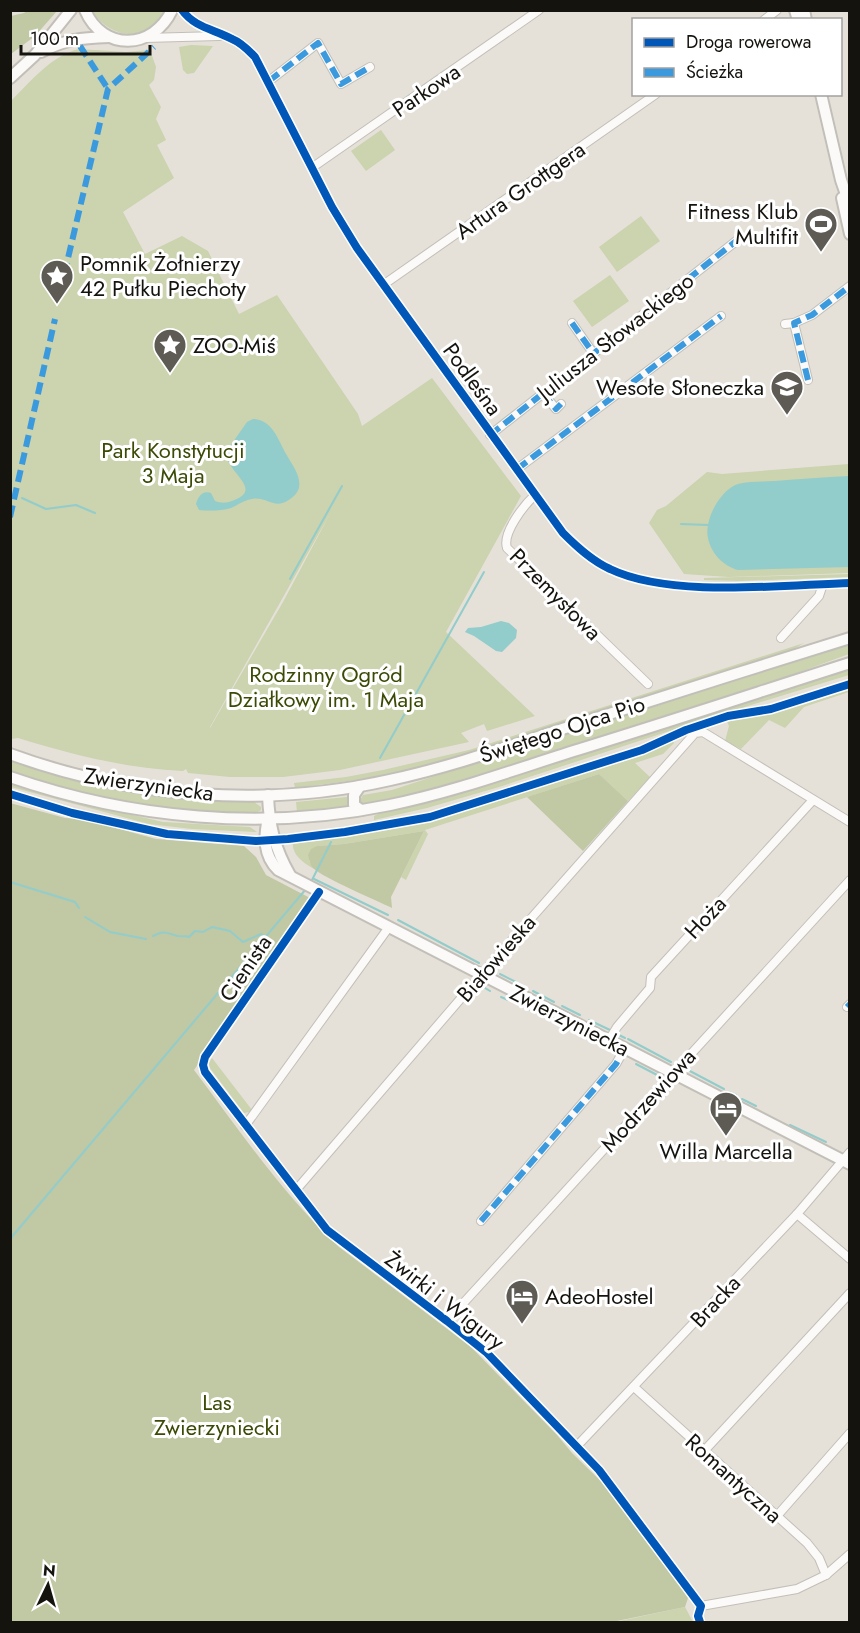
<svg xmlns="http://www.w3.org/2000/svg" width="860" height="1633" viewBox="0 0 860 1633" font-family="Jost,sans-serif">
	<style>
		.green { fill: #cbd3af; fill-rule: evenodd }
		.forest { fill: #c0c8a4 }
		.water { fill: #92cccb }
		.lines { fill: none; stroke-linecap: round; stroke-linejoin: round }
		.stream { stroke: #92cccb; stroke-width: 2 }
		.street-casing { stroke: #c2bfb8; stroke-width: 10 }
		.secondary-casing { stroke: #c2bfb8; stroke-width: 14 }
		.street { stroke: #fbfaf9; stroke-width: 8 }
		.secondary { stroke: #fbfaf9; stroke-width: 10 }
		.quiet { stroke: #3b9ade; stroke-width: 6; stroke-dasharray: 12 6; stroke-linecap: butt }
		.cycleway-casing { stroke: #fff; stroke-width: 11 }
		.cycleway { stroke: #0057b8; stroke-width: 8 }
		.labels { text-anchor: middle; stroke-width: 6; stroke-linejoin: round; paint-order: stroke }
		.street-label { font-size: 22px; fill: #15130e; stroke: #fff }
		.poi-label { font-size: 22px; fill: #15130e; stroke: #fff; text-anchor: start }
		.park-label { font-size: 22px; fill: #3b4a05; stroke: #fff }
	</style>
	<rect width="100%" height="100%" fill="#e5e1d8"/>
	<g class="green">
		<path d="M92 11H166C145 42 113 41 92 11Z"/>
		<polygon points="191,45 213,46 194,73 187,74 183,70 179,47"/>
		<path d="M79 49 126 52 150 50 156 67 154 80 149 85 161 107 156 119 166 140 157 145 174 178 123 212 145 254 182 236 208 251 239 314 277 295 358 414 362 426 432 378 521 496 446 632 535 716 487 731 484 724 461 733 469 742 340 770 283 777H230L188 773 186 769 183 771C125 768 73 755 18 738L11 739V101C30 82 52 55 79 49ZM331 512 283 602 210 728V727Z"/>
		<polygon points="381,130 395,150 366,171 351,151"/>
		<polygon points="641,216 660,241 617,272 599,247"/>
		<polygon points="610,275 629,301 592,327 573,301"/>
		<polygon points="849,464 849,573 729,577 684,574 649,523 657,510 666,506 707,472 722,474"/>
		<polygon points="850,574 849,577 740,581 704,580 704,578"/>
		<polygon points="849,642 849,654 756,688 415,795 363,805 359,802 363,795 392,790"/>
		<polygon points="804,643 792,650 419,769 378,777 295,788 294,783 346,777 383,770 469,750"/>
		<polygon points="849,669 849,675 709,718 499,787 427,808 374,820 374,816 382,812 426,802 497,782"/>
		<polygon points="849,686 849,692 804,707 785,728 769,720 741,749 725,741 729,726 727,721 713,726 712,722 746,713 772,711"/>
		<path d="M672 738 674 743 663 754 635 763 650 777 628 801 599 774 425 830 428 834 406 880 401 877 424 831 344 844 317 846 309 861 314 869C302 862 291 854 293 841L363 832 432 818 605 764 644 751Z"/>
		<polygon points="642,745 643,748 433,814 355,829 355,827 432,811"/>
		<path d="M10 758 73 779 122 789 251 800 261 807V810C252 817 231 813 220 812 144 808 83 794 11 772Z"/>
		<polygon points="10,783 80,803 163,822 250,827 257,832 192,829 149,824 11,787"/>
		<polygon points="347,797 349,798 349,807 297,812 296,802"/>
		<polygon points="212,1058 252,1110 249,1112 244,1113 210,1068 209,1063"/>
		<polygon points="685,1607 693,1622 615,1622"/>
	</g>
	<g class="forest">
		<polygon points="27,11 57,11 35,36 11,54 11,16 24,13"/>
		<polygon points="599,774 628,801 583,851 527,797"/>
		<path d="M10 803 65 818 83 819 156 839 244 846 256 857 266 875 312 899 194 1070C240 1131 283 1195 339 1247L471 1347 557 1435 572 1453 613 1493 679 1583 688 1598 685 1607 612 1622H11Z"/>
		<path d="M424 831 391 897 392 908C376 900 323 878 313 868 310 865 309 859 308 855L311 849 317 846 344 844Z"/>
	</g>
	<g class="water">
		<path d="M253 419C272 420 278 439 286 454 294 468 311 488 287 501 274 509 265 496 252 499 244 500 238 505 231 508 221 511 209 511 199 510L196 504C198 497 202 490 211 493L215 501C220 503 224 503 229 502 268 490 226 474 226 452L247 422Z"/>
		<path d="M849 476V567L738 570C723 566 711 553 708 538 704 520 720 490 738 484 749 481 763 482 775 481 800 479 825 477 849 476Z"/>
		<polygon points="501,621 509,623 517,630 516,638 502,652 496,651 474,636 465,632 468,628 481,627"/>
	</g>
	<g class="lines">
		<g class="stream">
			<polyline points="22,498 46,509 76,505 95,513"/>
			<polyline points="681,524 708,525"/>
			<polyline points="290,579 342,486"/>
			<polyline points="380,758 484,572"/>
			<polyline points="314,879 388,915"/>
			<polyline points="10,882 75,902 79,908"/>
			<polyline points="311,882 331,842"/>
			<polyline points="85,917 110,932 146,939"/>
			<polyline points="398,920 479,963"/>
			<path d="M153 936C166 929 167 934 178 936 182 936 186 936 189 937L195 931 203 932 212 927 230 931 243 942 261 934 266 937"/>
			<polyline points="500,974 524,986"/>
			<polyline points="480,985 490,991"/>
			<polyline points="533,991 554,1002"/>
			<polyline points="501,997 508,1000"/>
			<polyline points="562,1006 580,1015"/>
			<polyline points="525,1007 564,1027"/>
			<polyline points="589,1020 610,1030"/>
			<polyline points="617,1034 625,1038"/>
			<polyline points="628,1039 671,1062"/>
			<polyline points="636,1064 659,1076"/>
			<polyline points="688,1070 724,1089"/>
			<polyline points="729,1092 736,1095"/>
			<polyline points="742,1099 756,1106"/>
			<polyline points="790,1125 826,1142"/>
			<polyline points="10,1239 306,889"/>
		</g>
		<g class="street-casing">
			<g id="street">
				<path d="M182 10C195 28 214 29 232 39 242 43 248 50 255 57L332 207 357 248 563 533C577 547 592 561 610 569 670 598 782 585 850 583"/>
				<polyline points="764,20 777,10"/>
				<polyline points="145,38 219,36"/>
				<polyline points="269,81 318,43 341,84 370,67"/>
				<polyline points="313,167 539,10"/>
				<polyline points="383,285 656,94"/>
				<polyline points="572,323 593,353"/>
				<polyline points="785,324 794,323"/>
				<polyline points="808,380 794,323 812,315 850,286"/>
				<polyline points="543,393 556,409 561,404"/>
				<polyline points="490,435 740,238"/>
				<polyline points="517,469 721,316"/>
				<path d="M535 495C524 505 502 533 507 548L648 684"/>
				<polyline points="781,638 819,596 823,584"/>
				<polyline points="319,892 205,1057 203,1065 205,1072 327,1230 447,1321 487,1353 599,1470 701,1606 698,1616 700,1622"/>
				<polyline points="847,1007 850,1004"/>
				<polyline points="609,1040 617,1027 650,988 651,977 813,800"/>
				<polyline points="245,1126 389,927"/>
				<polyline points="296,1190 481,975 695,733 703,732 850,822"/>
				<polyline points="797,1214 850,1259"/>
				<polyline points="481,1221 616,1064 625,1048"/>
				<polyline points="447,1321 850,880"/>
				<polyline points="634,1387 807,1543 819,1558 826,1575"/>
				<polyline points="577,1446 797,1214 850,1152"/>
				<polyline points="704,1451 850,1293"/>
				<polyline points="776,1517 850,1433"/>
				<polyline points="701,1606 797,1589 826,1575 850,1554"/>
			</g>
		</g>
		<g class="secondary-casing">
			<g id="secondary">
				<path d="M85 10C103 52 153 50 172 10"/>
				<polyline points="795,10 798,20"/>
				<polyline points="804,10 806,20"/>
				<path d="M41 52C66 39 81 38 109 37"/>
				<polyline points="10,78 35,55 71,10"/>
				<polyline points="821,94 841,180 850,206"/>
				<polyline points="842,198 850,234"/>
				<path d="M10 754C130 798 266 808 390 780 455 766 518 743 581 723 671 694 760 666 850 638"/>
				<path d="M10 777C131 819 265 831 390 805 454 792 516 769 577 750 668 722 759 692 850 663"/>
				<polyline points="360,786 354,795 354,805 361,810"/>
				<path d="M268 795C269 825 275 849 290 875"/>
				<path d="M268 818C264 837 263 855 278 870L850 1164"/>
			</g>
		</g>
		<use href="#street" class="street"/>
		<use href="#secondary" class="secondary"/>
		<g class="quiet">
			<polyline points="80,46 108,89"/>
			<polyline points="269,81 318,43 341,84 370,67"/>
			<polyline points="60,292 108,89 154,47"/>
			<polyline points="572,323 593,353"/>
			<polyline points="808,380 794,323 812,315 850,286"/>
			<polyline points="543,393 556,409 561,404"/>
			<polyline points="490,435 740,238"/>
			<polyline points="517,469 721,316"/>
			<polyline points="10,517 55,319"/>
			<polyline points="847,1007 850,1004"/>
			<polyline points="481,1221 616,1064 625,1048"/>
		</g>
		<g class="cycleway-casing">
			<g id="cycleway">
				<path d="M182 10C195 28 214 29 232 39 242 43 248 50 255 57L332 207 357 248 563 533C577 547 592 561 610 569 670 598 782 585 850 583"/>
				<polyline points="10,794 72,813 167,834 256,841 288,839 345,832 430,817 642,750 686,730 728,716 771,709 850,684"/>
				<polyline points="319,892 205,1057 203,1065 205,1072 327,1230 447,1321 487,1353 599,1470 701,1606 698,1616 700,1622"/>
			</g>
		</g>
		<use href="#cycleway" class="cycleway"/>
	</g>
	<defs>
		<g id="stadium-pin" transform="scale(1.725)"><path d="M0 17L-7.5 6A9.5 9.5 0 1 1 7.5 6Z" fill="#5e5b55" stroke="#fff"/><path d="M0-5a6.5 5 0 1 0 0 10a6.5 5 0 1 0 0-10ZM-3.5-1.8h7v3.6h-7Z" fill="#fff"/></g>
		<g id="sight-pin" transform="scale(1.725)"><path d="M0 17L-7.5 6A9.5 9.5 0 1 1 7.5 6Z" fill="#5e5b55" stroke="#fff"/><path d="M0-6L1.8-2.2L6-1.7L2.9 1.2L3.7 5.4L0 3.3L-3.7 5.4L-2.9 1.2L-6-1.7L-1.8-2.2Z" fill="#fff"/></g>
		<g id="school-pin" transform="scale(1.725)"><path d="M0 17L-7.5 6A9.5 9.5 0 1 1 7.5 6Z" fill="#5e5b55" stroke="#fff"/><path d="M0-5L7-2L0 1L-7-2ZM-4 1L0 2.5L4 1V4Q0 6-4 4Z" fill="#fff"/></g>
		<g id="hotel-pin" transform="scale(1.725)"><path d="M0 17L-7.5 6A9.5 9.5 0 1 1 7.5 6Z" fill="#5e5b55" stroke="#fff"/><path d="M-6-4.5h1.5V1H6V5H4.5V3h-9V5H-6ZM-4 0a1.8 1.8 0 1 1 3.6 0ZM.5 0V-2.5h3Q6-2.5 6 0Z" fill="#fff"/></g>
	</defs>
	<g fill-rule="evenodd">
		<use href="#stadium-pin" x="821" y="224"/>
		<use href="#sight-pin" x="57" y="276"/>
		<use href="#sight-pin" x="170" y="345"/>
		<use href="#school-pin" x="787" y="387"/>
		<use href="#hotel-pin" x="726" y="1108"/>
		<use href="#hotel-pin" x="522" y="1296"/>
	</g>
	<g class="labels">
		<g class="street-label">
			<text transform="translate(426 90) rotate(-34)" y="8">Parkowa</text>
			<text transform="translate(520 190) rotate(-35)" y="8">Artura Grottgera</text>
			<text transform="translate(615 336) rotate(-38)" y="8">Juliusza Słowackiego</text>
			<text transform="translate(473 379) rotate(54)" y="8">Podleśna</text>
			<text transform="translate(556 594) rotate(45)" y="8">Przemysłowa</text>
			<text transform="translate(562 729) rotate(-18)" y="8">Świętego Ojca Pio</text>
			<text transform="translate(149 784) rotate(8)" y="8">Zwierzyniecka</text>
			<text transform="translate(705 917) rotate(-47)" y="8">Hoża</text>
			<text transform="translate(496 958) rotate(-49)" y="8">Białowieska</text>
			<text transform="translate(245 968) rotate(-56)" y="8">Cienista</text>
			<text transform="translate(570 1020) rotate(27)" y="8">Zwierzyniecka</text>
			<text transform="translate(648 1100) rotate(-48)" y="8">Modrzewiowa</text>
			<text transform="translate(445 1300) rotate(38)" y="8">Żwirki i Wigury</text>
			<text transform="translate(715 1301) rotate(-47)" y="8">Bracka</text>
			<text transform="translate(734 1478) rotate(42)" y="8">Romantyczna</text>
		</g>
		<g class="poi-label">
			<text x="798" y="219" text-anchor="end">Fitness Klub<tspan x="798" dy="25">Multifit</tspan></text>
			<text x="80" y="271">Pomnik Żołnierzy<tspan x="80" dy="25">42 Pułku Piechoty</tspan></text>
			<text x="193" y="353">ZOO-Miś</text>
			<text x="764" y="395" text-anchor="end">Wesołe Słoneczka</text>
			<text x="726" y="1159" text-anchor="middle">Willa Marcella</text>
			<text x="545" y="1304">AdeoHostel</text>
		</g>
		<g class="park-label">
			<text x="173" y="458">Park Konstytucji<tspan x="173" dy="25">3 Maja</tspan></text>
			<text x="326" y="682">Rodzinny Ogród<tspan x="326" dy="25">Działkowy im. 1 Maja</tspan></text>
			<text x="217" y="1410">Las<tspan x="217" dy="25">Zwierzyniecki</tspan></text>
		</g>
	</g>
	<rect width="860" height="1633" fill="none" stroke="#15130e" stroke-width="24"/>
	<rect x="632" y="18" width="210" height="78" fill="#ffffff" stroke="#a1a19f" stroke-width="1.5"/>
	<rect x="644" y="38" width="30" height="9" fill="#0057b8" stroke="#a1a19f" stroke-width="1.5"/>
	<text x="686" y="48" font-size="18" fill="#15130e">Droga rowerowa</text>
	<rect x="644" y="68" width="30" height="9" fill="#3b9ade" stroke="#a1a19f" stroke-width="1.5"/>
	<text x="686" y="78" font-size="18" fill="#15130e">Ścieżka</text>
	<g transform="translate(48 1585) rotate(5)" stroke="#ffffff" stroke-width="4.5" paint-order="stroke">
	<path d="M0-4.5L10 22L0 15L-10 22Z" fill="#15130e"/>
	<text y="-9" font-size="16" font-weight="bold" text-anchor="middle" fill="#15130e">N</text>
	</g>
	<path d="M21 45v9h129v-9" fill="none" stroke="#15130e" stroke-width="3"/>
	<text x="30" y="45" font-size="18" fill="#15130e" stroke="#ffffff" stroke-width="4.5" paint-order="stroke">100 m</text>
</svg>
